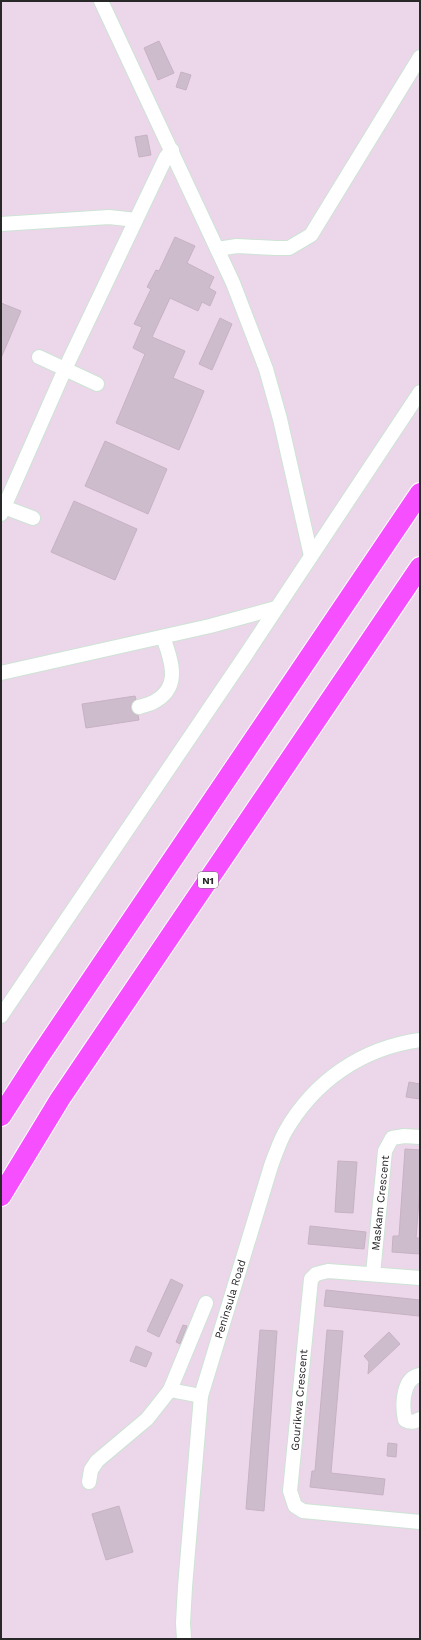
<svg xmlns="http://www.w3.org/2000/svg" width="421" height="1640" viewBox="0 0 421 1640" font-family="'Work Sans',sans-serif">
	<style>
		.building { fill: #cdbdcc; stroke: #c7b1c3 }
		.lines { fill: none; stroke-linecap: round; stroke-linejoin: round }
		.minor-casing { stroke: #cde3d4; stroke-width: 16 }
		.highway-casing { stroke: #fff; stroke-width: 22 }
		.minor { stroke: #fff; stroke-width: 14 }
		.highway { stroke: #f64fff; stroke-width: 20 }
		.labels { text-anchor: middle; stroke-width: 3.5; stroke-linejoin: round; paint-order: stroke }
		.shield { fill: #fff; stroke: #686868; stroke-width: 1 }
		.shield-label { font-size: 10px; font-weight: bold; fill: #282828 }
		.street-label { font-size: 11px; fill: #282828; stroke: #fff }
	</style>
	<rect width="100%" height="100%" fill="#ecd7ea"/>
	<g class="building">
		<polygon points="159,41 174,73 158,80 144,48"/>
		<polygon points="181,72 191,75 186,90 176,87"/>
		<polygon points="147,135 151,155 139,157 135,137"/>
		<polygon points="175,237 195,246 187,263 214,277 209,288 216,292 210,306 202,302 198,311 170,298 152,337 185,351 173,378 204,391 179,450 116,423 145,354 133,348 142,327 134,324 151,289 147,287 156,270 159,271"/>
		<polygon points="1,303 21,311 1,358"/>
		<polygon points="220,318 232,324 212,370 199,364"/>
		<polygon points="105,441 167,469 148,514 85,486"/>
		<polygon points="74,501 137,529 115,580 51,552"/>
		<polygon points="135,696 136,699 131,705 131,709 134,713 138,715 139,720 86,728 82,704"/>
		<polygon points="409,1082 420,1084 420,1099 406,1097"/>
		<polygon points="405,1149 420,1150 420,1188 416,1238 420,1238 420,1254 392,1252 393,1236 399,1236"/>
		<polygon points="338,1161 357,1162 353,1213 335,1212"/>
		<polygon points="310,1226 366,1232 364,1249 308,1244"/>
		<polygon points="171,1279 183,1285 159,1337 147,1331"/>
		<polygon points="326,1290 420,1300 419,1316 324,1306"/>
		<polygon points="183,1325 187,1326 180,1344 176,1342"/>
		<polygon points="260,1330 277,1331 264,1511 246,1509"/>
		<polygon points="327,1330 343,1331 331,1473 385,1479 383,1495 310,1487 312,1471 315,1471"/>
		<polygon points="389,1332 400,1344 368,1374 369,1362 364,1356"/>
		<polygon points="136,1346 152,1353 146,1367 130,1361"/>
		<polygon points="388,1443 397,1444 396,1457 387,1456"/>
		<polygon points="119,1506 133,1552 106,1560 92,1514"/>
	</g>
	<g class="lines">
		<g class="minor-casing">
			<g id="minor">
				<polyline points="101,1 233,283 266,369 280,419 311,556"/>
				<polyline points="1,224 109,217 136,220"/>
				<polyline points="217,249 237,246 276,248 289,248 311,235 420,57"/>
				<polyline points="39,357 97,384"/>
				<polyline points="1,506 33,518"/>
				<polyline points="1,514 65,369 166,157 172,150"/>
				<polyline points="1,673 210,626 276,608"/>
				<path d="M139 707C145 705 152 704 157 700 181 685 171 659 163 637"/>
				<polyline points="1,1016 247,653 420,392"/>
				<polyline points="373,1274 385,1151 392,1138 404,1136 420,1137"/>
				<polyline points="420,1278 328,1271 316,1274 311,1279 290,1491 295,1506 303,1511 420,1522"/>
				<path d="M420 1375C402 1378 402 1406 405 1420 411 1423 414 1422 420 1419"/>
				<polyline points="201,1396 170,1390 206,1303"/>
				<polyline points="89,1482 91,1470 97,1461 147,1419 170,1390"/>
				<path d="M184 1639 183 1623 185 1587 201 1396 271 1166C275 1155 279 1143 285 1132 314 1081 362 1048 420 1040"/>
			</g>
		</g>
		<g class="highway-casing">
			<g id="highway">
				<polyline points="1,1116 37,1060 420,493"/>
				<polyline points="1,1196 60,1099 420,567"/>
			</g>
		</g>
		<use href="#minor" class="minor"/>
		<use href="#highway" class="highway"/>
	</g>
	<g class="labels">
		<rect class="shield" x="198" y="872" width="20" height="16" rx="3"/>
		<g class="shield-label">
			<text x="208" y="884">N1</text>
		</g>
		<g class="street-label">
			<text transform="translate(380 1203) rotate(-84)" y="4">Maskam Crescent</text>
			<text transform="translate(230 1299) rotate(-73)" y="4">Peninsula Road</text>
			<text transform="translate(299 1400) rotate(-85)" y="4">Gourikwa Crescent</text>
		</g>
	</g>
	<rect width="421" height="1640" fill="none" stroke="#282828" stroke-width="4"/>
</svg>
